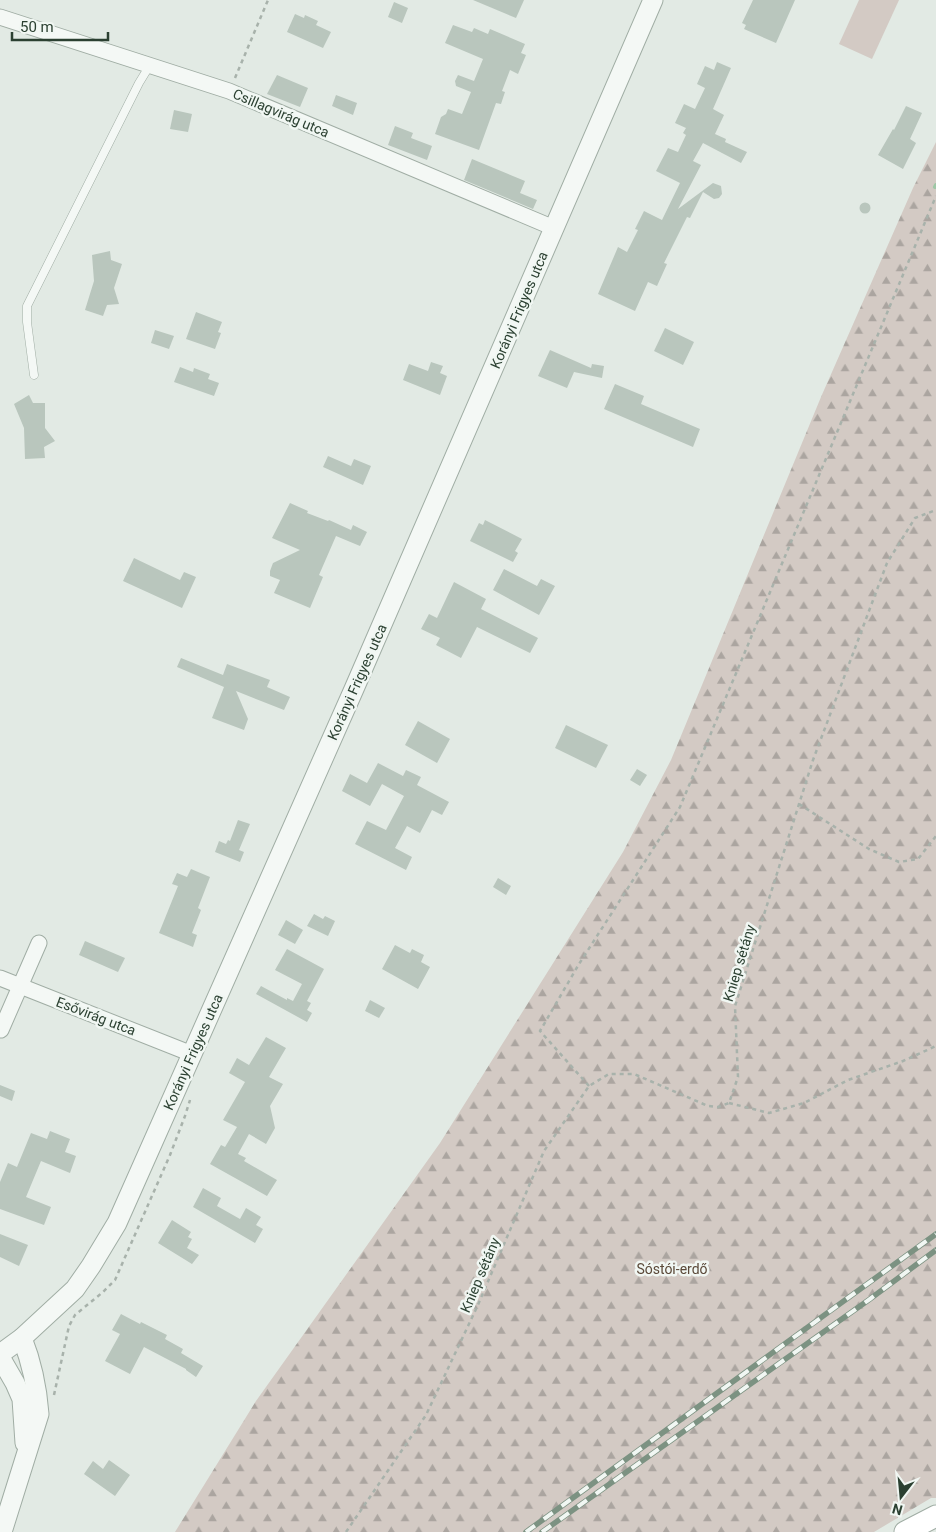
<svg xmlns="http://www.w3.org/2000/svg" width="936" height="1532" viewBox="0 0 936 1532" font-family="Roboto,sans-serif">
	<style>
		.green { fill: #d3cac4 }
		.forest { fill: url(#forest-firs) }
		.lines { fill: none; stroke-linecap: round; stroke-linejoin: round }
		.stream { stroke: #9fc7a6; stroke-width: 4 }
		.building { fill: #b9c6bd }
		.service-casing { stroke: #a0ada4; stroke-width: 9 }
		.minor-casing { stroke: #a0ada4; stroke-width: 17 }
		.tertiary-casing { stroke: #a0ada4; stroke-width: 21 }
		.secondary-casing { stroke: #a0ada4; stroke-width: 23 }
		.path { stroke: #a8b2ab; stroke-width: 2.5; stroke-dasharray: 4 4; stroke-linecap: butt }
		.service { stroke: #f4f8f5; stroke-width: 8 }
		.minor { stroke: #f4f8f5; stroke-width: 15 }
		.tertiary { stroke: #f4f8f5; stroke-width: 19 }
		.secondary { stroke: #fff; stroke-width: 21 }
		.rail-casing { stroke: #7c9282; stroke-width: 5.5 }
		.rail { stroke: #f1f7f3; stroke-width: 4; stroke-dasharray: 11; stroke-linecap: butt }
		.labels { text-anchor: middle; stroke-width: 5; stroke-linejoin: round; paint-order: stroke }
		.street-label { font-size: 14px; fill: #2b4031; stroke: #f1f7f3 }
		.park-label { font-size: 14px; fill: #5b4939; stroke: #f1f7f3 }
	</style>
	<defs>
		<pattern id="forest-firs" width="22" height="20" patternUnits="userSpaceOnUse" patternTransform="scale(1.25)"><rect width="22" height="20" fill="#d3cac4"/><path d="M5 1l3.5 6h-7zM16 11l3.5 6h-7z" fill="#aba5a0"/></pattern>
	</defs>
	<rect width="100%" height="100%" fill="#e2eae4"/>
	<polygon class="green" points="859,0 899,0 872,59 839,44"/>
	<polygon class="forest" points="936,142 936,1498 931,1498 874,1532 175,1532 256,1401 440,1143 623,852 671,760 821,397 913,188"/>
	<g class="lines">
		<polyline class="stream" points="935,187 936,185"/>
	</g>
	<g class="building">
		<polygon points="473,0 524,0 516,18"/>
		<polygon points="753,0 795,0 776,43 744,29 746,25 742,23"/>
		<polygon points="394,2 408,8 402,23 388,17"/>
		<polygon points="295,14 304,18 305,15 318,21 316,25 331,32 323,48 287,32"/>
		<polygon points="453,25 472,32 474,28 488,34 490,29 525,44 521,53 526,55 518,74 510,70 502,91 505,92 501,104 496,103 479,150 435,134 441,117 446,114 448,109 462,114 471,92 456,86 455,81 458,75 474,81 483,59 445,43"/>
		<polygon points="717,62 731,68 713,109 724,115 715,134 726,139 725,142 747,152 741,163 703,143 693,161 701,165 678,209 713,183 721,186 722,194 719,198 714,199 703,192 690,218 687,217 664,263 667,264 657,286 648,282 635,311 598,294 618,247 627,252 638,230 635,229 644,211 662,220 680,183 656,171 668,148 678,152 686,135 683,133 686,128 675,123 684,104 695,109 705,88 697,84 705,66 714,70"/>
		<polygon points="277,75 308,88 300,107 267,94"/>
		<polygon points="336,95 357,103 353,115 332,106"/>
		<polygon points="906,106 922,113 910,139 916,143 903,169 878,155 893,129 894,130"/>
		<polygon points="174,110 192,114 188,132 170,129"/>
		<polygon points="395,126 413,133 411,138 432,146 427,160 388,145"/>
		<polygon points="472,159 525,181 520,193 537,200 533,209 464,180"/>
		<circle cx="865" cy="208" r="5.5"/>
		<polygon points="110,251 111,260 122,264 114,288 119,304 107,305 103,316 85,310 94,281 92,255"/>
		<polygon points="196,312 222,322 218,332 221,333 215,349 186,339"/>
		<polygon points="665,328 694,342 683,365 654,351"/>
		<polygon points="155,330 174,336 169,349 151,343"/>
		<polygon points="550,350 591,368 592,364 604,366 602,378 574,372 567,388 538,376"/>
		<polygon points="431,362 443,366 440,373 447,376 440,395 403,380 409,364 428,371"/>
		<polygon points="180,367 193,372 194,368 210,374 208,379 219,383 214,396 174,382"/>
		<polygon points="615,384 644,396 641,404 700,429 693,447 604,409"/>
		<polygon points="29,395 33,403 45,403 45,428 55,441 44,447 45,458 25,459 24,428 14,404"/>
		<polygon points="328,456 351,466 354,459 371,466 363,485 323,467"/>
		<polygon points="290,503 308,511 307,513 328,521 329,520 351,530 353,525 367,532 360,546 336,536 319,575 323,577 310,608 274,593 280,580 270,576 270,571 273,563 300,550 272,538"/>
		<polygon points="485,520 522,539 515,551 518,553 513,562 470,541 479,523 483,525"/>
		<polygon points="134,558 180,580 184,572 196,577 182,608 123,581"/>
		<polygon points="504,569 537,586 541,579 555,586 539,615 493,590"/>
		<polygon points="454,582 486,599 481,609 538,638 530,653 477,627 461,658 436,645 440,638 421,629 429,614 437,618"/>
		<polygon points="181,658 223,675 227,664 270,680 267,687 290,697 284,710 236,691 248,719 244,730 212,718 224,687 177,667"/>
		<polygon points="418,721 450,739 437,763 405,745"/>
		<polygon points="566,725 608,745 596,768 555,748"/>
		<polygon points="378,763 403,776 406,770 421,777 417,785 449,802 442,815 432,810 420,833 407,826 395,848 412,857 406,870 355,844 367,821 386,830 404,796 382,784 370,806 342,791 350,774 367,783"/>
		<polygon points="637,769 647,775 640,786 630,780"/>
		<polygon points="238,820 250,824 239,850 244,852 240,862 215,852 219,841 226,844 228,840 230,841"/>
		<polygon points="191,869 210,877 198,908 201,910 192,933 197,935 193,947 159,933 178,886 172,884 177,873 187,877"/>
		<polygon points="498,878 511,886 506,895 493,887"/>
		<polygon points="314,914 323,919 325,916 335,921 328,936 307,926"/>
		<polygon points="286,920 303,930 295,944 278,935"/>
		<polygon points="85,941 125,958 118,972 79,955"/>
		<polygon points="395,945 410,953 412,949 424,955 421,962 430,967 418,989 382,969"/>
		<polygon points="287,949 324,969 307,1001 311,1003 307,1010 312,1013 307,1022 256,994 261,986 287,1000 287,998 293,1001 302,984 275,970"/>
		<polygon points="370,1000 385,1008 379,1018 365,1011"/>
		<polygon points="266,1037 286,1048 269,1077 283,1084 270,1106 275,1128 266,1144 249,1134 238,1154 246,1158 244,1161 277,1180 267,1196 210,1164 221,1145 225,1147 237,1127 223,1120 245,1082 229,1073 237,1058 249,1065"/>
		<polygon points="0,1085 15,1091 12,1101 0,1096"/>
		<polygon points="50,1131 70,1139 65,1152 76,1156 70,1173 41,1161 26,1197 51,1207 44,1225 0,1209 0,1182 8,1163 17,1167 31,1133 47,1139"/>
		<polygon points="203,1188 221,1198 217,1206 240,1219 246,1208 261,1217 256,1225 263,1229 255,1243 193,1207"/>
		<polygon points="172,1220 191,1232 188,1237 192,1239 187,1248 199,1255 192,1264 158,1243"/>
		<polygon points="0,1234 28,1245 19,1266 0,1257"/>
		<polygon points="121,1314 140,1324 141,1322 167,1335 165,1339 183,1349 181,1353 203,1366 196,1377 186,1370 186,1369 144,1347 130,1374 105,1361 120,1334 112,1330"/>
		<polygon points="109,1460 130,1475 115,1496 84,1474 93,1461 103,1469"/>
	</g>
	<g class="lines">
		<g class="service-casing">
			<polyline id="service" points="34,375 27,322 27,306 139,83 150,65"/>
		</g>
		<g class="minor-casing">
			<g id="minor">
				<polyline points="0,17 229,91 554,228"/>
				<polyline points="0,978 192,1054"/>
				<polyline points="1,1030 39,943"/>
			</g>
		</g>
		<g class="tertiary-casing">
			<g id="tertiary">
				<polyline points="0,1354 22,1338 75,1289 91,1266 117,1223 354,689 653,0"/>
				<polyline points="0,1357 15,1383 22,1399 25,1443"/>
				<path d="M2 1532 39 1414C37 1387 32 1363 22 1338"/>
			</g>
		</g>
		<g class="secondary-casing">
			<polyline id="secondary" points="905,1532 936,1516"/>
		</g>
		<g class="path">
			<polyline points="235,78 268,0"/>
			<polyline points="799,804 869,849 899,862 918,859 936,836"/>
			<polyline points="589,1086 540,1031 579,964 680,807 936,196"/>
			<polyline points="729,1103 769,1113 804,1103 848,1080 903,1061 936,1046"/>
			<polyline points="54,1395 69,1326 75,1315 103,1292 115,1280 170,1155 185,1116 190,1100"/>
			<polyline points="346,1532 426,1415 477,1307 544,1151 589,1086 609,1074 634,1074 708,1106 718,1107 729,1103 738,1077 735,1006 813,760 887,563 915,518 936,510"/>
		</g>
		<use href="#service" class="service"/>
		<use href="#minor" class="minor"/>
		<use href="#tertiary" class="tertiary"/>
		<use href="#secondary" class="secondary"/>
		<g class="rail-casing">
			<g id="rail">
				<polyline points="526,1532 936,1234"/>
				<polyline points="542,1532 870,1299 936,1250"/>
			</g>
		</g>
		<use href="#rail" class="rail"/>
	</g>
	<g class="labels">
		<g class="street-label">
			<text transform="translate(281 113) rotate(23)" y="5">Csillagvirág utca</text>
			<text transform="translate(519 310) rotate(-67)" y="5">Korányi Frigyes utca</text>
			<text transform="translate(357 682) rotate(-66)" y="5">Korányi Frigyes utca</text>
			<text transform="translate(739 963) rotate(-73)" y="5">Kniep sétány</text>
			<text transform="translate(96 1016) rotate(21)" y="5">Esővirág utca</text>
			<text transform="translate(193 1052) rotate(-66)" y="5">Korányi Frigyes utca</text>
			<text transform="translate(480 1275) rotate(-67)" y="5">Kniep sétány</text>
		</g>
		<g class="park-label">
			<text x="672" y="1274">Sóstói-erdő</text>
		</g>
	</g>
	<g transform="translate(901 1497) rotate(196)" stroke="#f1f7f3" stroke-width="4" paint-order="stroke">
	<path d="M0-4L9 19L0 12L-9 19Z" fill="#2b4031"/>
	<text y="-8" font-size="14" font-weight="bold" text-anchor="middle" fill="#2b4031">N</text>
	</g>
	<path d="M12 32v8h96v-8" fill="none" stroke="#2b4031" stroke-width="2.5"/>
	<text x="20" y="32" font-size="15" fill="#2b4031" stroke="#f1f7f3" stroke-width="4" paint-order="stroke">50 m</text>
</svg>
